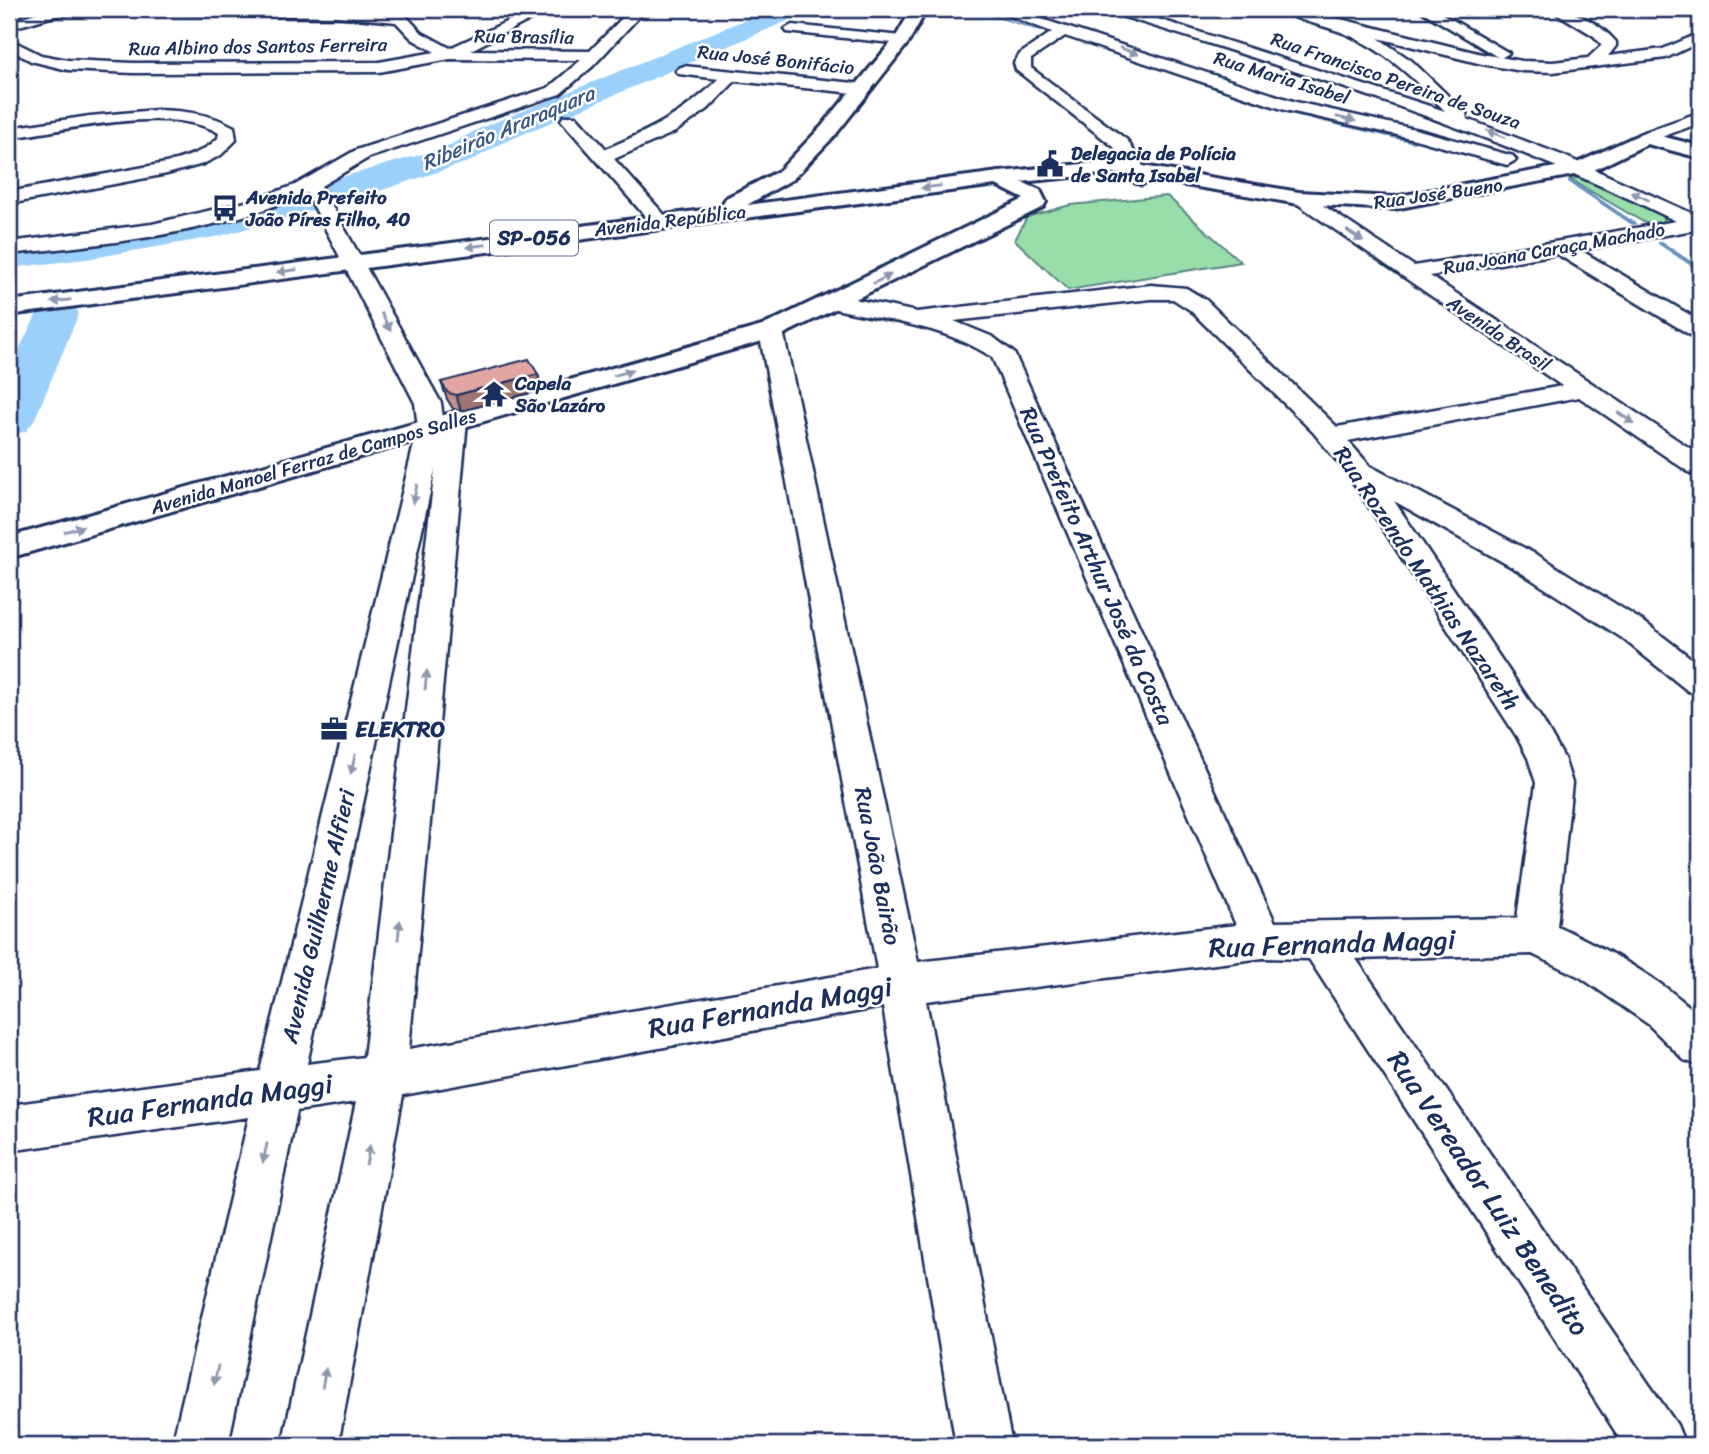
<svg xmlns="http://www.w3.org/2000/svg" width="1709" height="1454" viewBox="0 0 1709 1454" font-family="Sriracha,sans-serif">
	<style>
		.green { fill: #98ddaa; stroke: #5a8684; stroke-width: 2 }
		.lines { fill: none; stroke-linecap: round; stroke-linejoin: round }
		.stream { fill: #6890bc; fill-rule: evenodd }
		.river { fill: #9bd0fa; fill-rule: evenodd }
		.minor-casing { stroke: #1b2f5e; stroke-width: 5 }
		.tertiary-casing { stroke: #1b2f5e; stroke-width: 6 }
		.primary-casing { stroke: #1b2f5e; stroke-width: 6 }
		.minor { fill: #fff; fill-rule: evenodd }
		.tertiary { fill: #fff; fill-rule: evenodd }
		.primary { fill: #fff; fill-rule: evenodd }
		.wall { fill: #c28f8b; stroke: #1b2f5e; stroke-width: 2 }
		.shaded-wall { fill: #9e7471; stroke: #1b2f5e; stroke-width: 2 }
		.building { fill: #e1a6a2; stroke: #1b2f5e; stroke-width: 2 }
		.oneway { fill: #8d97ae }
		.labels { text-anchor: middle; stroke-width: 5; stroke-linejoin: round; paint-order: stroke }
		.far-street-label { font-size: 19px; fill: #1b2f5e; stroke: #fff }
		.far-poi-label { font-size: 19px; font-weight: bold; fill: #1b2f5e; stroke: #fff; text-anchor: start }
		.far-water-label { font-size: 21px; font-style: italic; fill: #3b5785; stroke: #fff }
		.shield { fill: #fff; stroke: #5f6d8e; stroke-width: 2 }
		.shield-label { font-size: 21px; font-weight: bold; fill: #1b2f5e }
		.street-label { font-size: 23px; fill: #1b2f5e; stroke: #fff }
		.poi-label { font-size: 23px; font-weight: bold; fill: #1b2f5e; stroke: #fff; text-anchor: start }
		.near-street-label { font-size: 28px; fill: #1b2f5e; stroke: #fff }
	</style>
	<rect width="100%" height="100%" fill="#fff"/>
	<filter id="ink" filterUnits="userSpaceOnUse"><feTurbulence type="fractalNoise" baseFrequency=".0143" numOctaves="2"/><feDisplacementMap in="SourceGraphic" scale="14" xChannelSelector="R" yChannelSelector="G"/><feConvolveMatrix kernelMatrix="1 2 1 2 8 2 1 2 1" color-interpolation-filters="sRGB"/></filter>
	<g filter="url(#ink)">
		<g class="green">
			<polygon points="1591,176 1668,217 1659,223 1645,223 1570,179"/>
			<polygon points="1167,196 1241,262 1068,290 1015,240 1027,217 1070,205"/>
		</g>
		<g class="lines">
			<g class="stream">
				<polygon points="968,9 974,9 1046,31 1042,32"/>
				<polygon points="1087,43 1292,112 1417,141 1414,143 1289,114 1087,45"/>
				<polygon points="1568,180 1572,180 1637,224 1632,225 1568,182"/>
				<polygon points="1658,242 1662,242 1700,267 1700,272 1658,244"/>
			</g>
			<g class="river">
				<polygon points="771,9 805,9 801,15 500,144 471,161 367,195 220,236 86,259 9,268 9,244 203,217 447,147 476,130"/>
				<polygon points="57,300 72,304 79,313 34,421 26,431 9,436 9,369 42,304"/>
			</g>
			<g class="minor-casing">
				<g id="minor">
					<path d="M49 9H348L406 16 422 33 450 48 534 9H551L471 50 590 51 631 9H646L593 66 560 94 368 158 321 186 441 403 443 418 454 413 463 415 467 421 409 1049 877 969 759 331 763 326H779L783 331 918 962 1236 925 992 357C941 324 884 321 827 307L824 302 827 297 835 295 917 312 1151 285 1186 288 1206 300 1337 427 1562 386 1289 198 1292 194H1306L1414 266 1676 221C1494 131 1302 73 1109 12L1107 9H1127L1445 111C1415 79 1386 51 1346 34 1328 26 1292 20 1279 9H1300L1482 54 1522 61 1553 62 1588 58 1602 45 1594 36 1550 9C1574 9 1601 24 1616 42V46L1608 56 1663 49 1700 33V42L1666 58 1553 72 1522 71 1482 64 1378 38 1412 61 1466 113 1467 119 1564 156 1700 217V231L1694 230 1580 250 1700 321V338L1692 336 1557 254 1430 276 1700 455V475L1690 473 1579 397 1348 441 1370 466 1539 556 1644 622 1700 665V694L1688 691 1622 638 1517 570 1394 501 1543 721 1564 758 1572 783 1557 926C1609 950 1658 977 1700 1016V1066L1684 1060 1648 1024 1580 977 1532 954 1356 959 1677 1425 1685 1445H1624L1309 959 1263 958 926 1001 1012 1445H956L883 1007 403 1095 338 1445H282L356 1102 297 1111 228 1445H172L249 1117 9 1151V1105L260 1071 418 428 415 403 307 193C214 234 109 244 9 254V242L152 224 250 201 295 185 356 150 548 88 581 60 450 59 379 72 133 73 68 70 31 61 9 49V39L41 55 68 60 133 63 379 62 435 52 412 39 396 22 336 16 85 13 54 16 9 29V21ZM1151 299H1173L1190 310 1313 432 1349 476 1517 737 1528 758 1536 783 1517 918 1275 922 1014 353 993 337 954 321ZM435 469 364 1057 307 1064Z"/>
					<polygon points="991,9 1011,9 1296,102 1419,130 1513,156 1516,160 1507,165 1415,139 1285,110 1065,36 1031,59 1031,68 1127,140 1151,179 1142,185 1135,183 1114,147 1016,70 1014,63 1020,54 1052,32"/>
					<polygon points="1418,9 1434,9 1509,53 1501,58 1496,56"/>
					<polygon points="792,25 902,36 909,40 902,44 787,32 785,29"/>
					<path d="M684 66 864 84 872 89 864 94 735 81 708 109 675 132 614 159 670 221 667 225H653L561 120 564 116H576L606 149C652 129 682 115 719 79L679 74 676 71 679 68Z"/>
					<path d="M156 110C185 111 209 113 234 127L236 140 221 155 203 164 167 174 9 204V192L166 163C186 157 203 153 218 138L219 133C169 104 65 131 9 138V128L90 116Z"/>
					<polygon points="1700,112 1700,123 1645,143 1636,138 1639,134"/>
				</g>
			</g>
			<g class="tertiary-casing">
				<polygon id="tertiary" points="1645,132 1700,146 1700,158 1647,144 1590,172 1394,209 1299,204 1113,173 999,184 992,182 989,178 992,174 999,172 1113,161 1299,192 1394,197 1577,163"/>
			</g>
			<g class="primary-casing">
				<polygon id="primary" points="912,9 927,9 908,43 836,134 793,179 747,205 999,172 1040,190 1046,202 1043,207 780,336 9,558 9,537 762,326 1024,199 996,185 9,315 9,301 726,207 723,203 726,198 779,171 822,126 895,38"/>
			</g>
			<use href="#minor" class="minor"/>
			<use href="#tertiary" class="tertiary"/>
			<use href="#primary" class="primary"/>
		</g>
		<polygon class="wall" points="538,374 542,390 461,411 453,409 447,399 441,382"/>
		<polygon class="shaded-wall" points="538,374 542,390 461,411 456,395"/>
		<polygon class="building" points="529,359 538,374 456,395 448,393 441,382"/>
		<defs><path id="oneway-solid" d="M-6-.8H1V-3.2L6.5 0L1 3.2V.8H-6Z" transform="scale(1.75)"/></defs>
		<g class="oneway">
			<use href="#oneway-solid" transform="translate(1129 51) rotate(19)"/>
			<use href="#oneway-solid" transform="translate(1346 119) rotate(13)"/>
			<use href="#oneway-solid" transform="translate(1496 134) rotate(-159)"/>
			<use href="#oneway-solid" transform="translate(931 187) rotate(173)"/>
			<use href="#oneway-solid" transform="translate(1640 196) rotate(-154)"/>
			<use href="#oneway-solid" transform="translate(1355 236) rotate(34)"/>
			<use href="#oneway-solid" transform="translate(476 246) rotate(172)"/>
			<use href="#oneway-solid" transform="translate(287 271) rotate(172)"/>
			<use href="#oneway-solid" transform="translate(882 279) rotate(-27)"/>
			<use href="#oneway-solid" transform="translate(61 301) rotate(172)"/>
			<use href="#oneway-solid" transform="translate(386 322) rotate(62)"/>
			<use href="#oneway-solid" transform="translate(623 373) rotate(-16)"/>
			<use href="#oneway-solid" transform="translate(1626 418) rotate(34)"/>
			<use href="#oneway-solid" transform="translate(415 494) rotate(103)"/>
			<use href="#oneway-solid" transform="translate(74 529) rotate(-16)"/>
			<use href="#oneway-solid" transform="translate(426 680) rotate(-84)"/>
			<use href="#oneway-solid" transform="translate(353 764) rotate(103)"/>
			<use href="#oneway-solid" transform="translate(399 930) rotate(-84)"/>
			<use href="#oneway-solid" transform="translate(265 1153) rotate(102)"/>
			<use href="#oneway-solid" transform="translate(368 1155) rotate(-79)"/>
			<use href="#oneway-solid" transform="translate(216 1375) rotate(102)"/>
			<use href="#oneway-solid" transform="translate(324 1378) rotate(-79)"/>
		</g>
	</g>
	<defs>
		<g id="civic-bare" transform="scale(2.1)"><path d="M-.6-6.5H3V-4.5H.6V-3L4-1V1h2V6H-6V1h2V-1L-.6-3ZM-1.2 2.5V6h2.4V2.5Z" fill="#1b2f5e" stroke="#fff" stroke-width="2.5" paint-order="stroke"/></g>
		<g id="bus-bare" transform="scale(2.1)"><path d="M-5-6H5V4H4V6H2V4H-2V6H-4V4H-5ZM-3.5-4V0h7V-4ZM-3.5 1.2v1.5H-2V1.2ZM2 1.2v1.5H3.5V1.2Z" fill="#1b2f5e" stroke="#fff" stroke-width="2.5" paint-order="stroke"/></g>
		<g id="temple-bare" transform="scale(2.1)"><path d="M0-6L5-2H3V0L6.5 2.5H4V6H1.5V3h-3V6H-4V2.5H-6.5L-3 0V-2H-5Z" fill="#1b2f5e" stroke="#fff" stroke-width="2.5" paint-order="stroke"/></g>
		<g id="office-bare" transform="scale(2.1)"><path d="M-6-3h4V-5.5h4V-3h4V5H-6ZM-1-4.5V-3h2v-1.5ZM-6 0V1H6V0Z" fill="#1b2f5e" stroke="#fff" stroke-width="2.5" paint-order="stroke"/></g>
	</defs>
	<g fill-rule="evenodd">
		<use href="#civic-bare" x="1050" y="164"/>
		<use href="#bus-bare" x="225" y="208"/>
		<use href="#temple-bare" x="494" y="394"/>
		<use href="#office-bare" x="334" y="729"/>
	</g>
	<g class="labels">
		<g class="far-street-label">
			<text transform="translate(524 36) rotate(1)" y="7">Rua Brasília</text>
			<text transform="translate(258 46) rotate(-1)" y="7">Rua Albino dos Santos Ferreira</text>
			<text transform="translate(776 59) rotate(6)" y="7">Rua José Bonifácio</text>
			<text transform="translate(1282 77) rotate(17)" y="7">Rua Maria Isabel</text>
			<text transform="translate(1396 80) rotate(19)" y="7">Rua Francisco Pereira de Souza</text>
			<text transform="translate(1438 193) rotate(-8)" y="7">Rua José Bueno</text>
			<text transform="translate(670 220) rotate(-7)" y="7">Avenida República</text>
			<text transform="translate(1554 248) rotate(-10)" y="7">Rua Joana Caraça Machado</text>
			<text transform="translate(1499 333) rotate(34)" y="7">Avenida Brasil</text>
			<text transform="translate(313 461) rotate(-16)" y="7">Avenida Manoel Ferraz de Campos Salles</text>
		</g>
		<g class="far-poi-label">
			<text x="1071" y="160">Delegacia de Polícia<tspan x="1071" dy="22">de Santa Isabel</tspan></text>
			<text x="246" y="204">Avenida Prefeito<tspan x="246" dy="22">João Píres Filho, 40</tspan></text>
			<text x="515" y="390">Capela<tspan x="515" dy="22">São Lazáro</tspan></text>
		</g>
		<g class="far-water-label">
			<text transform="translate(508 128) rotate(-23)" y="7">Ribeirão Araraquara</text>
		</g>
		<rect class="shield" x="490" y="220.5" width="88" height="35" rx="5"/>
		<g class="shield-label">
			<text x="534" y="245">SP-056</text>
		</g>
		<g class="street-label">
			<text transform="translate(1097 566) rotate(66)" y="8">Rua Prefeito Arthur José da Costa</text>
			<text transform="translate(1427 578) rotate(56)" y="8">Rua Rozendo Mathias Nazareth</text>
			<text transform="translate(878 866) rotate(79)" y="8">Rua João Bairão</text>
			<text transform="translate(318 916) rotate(-77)" y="8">Avenida Guilherme Alfieri</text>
		</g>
		<g class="poi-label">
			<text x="355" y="737">ELEKTRO</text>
		</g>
		<g class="near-street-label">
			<text transform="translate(1332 943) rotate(-2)" y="10">Rua Fernanda Maggi</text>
			<text transform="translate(770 1007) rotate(-10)" y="10">Rua Fernanda Maggi</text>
			<text transform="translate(210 1100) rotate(-8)" y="10">Rua Fernanda Maggi</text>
			<text transform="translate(1489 1193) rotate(56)" y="10">Rua Vereador Luiz Benedito</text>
		</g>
	</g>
	<rect width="1709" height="1454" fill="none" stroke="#fff" stroke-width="35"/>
	<rect x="18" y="18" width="1674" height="1419" fill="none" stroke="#1b2f5e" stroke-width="2.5" filter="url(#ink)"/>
</svg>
